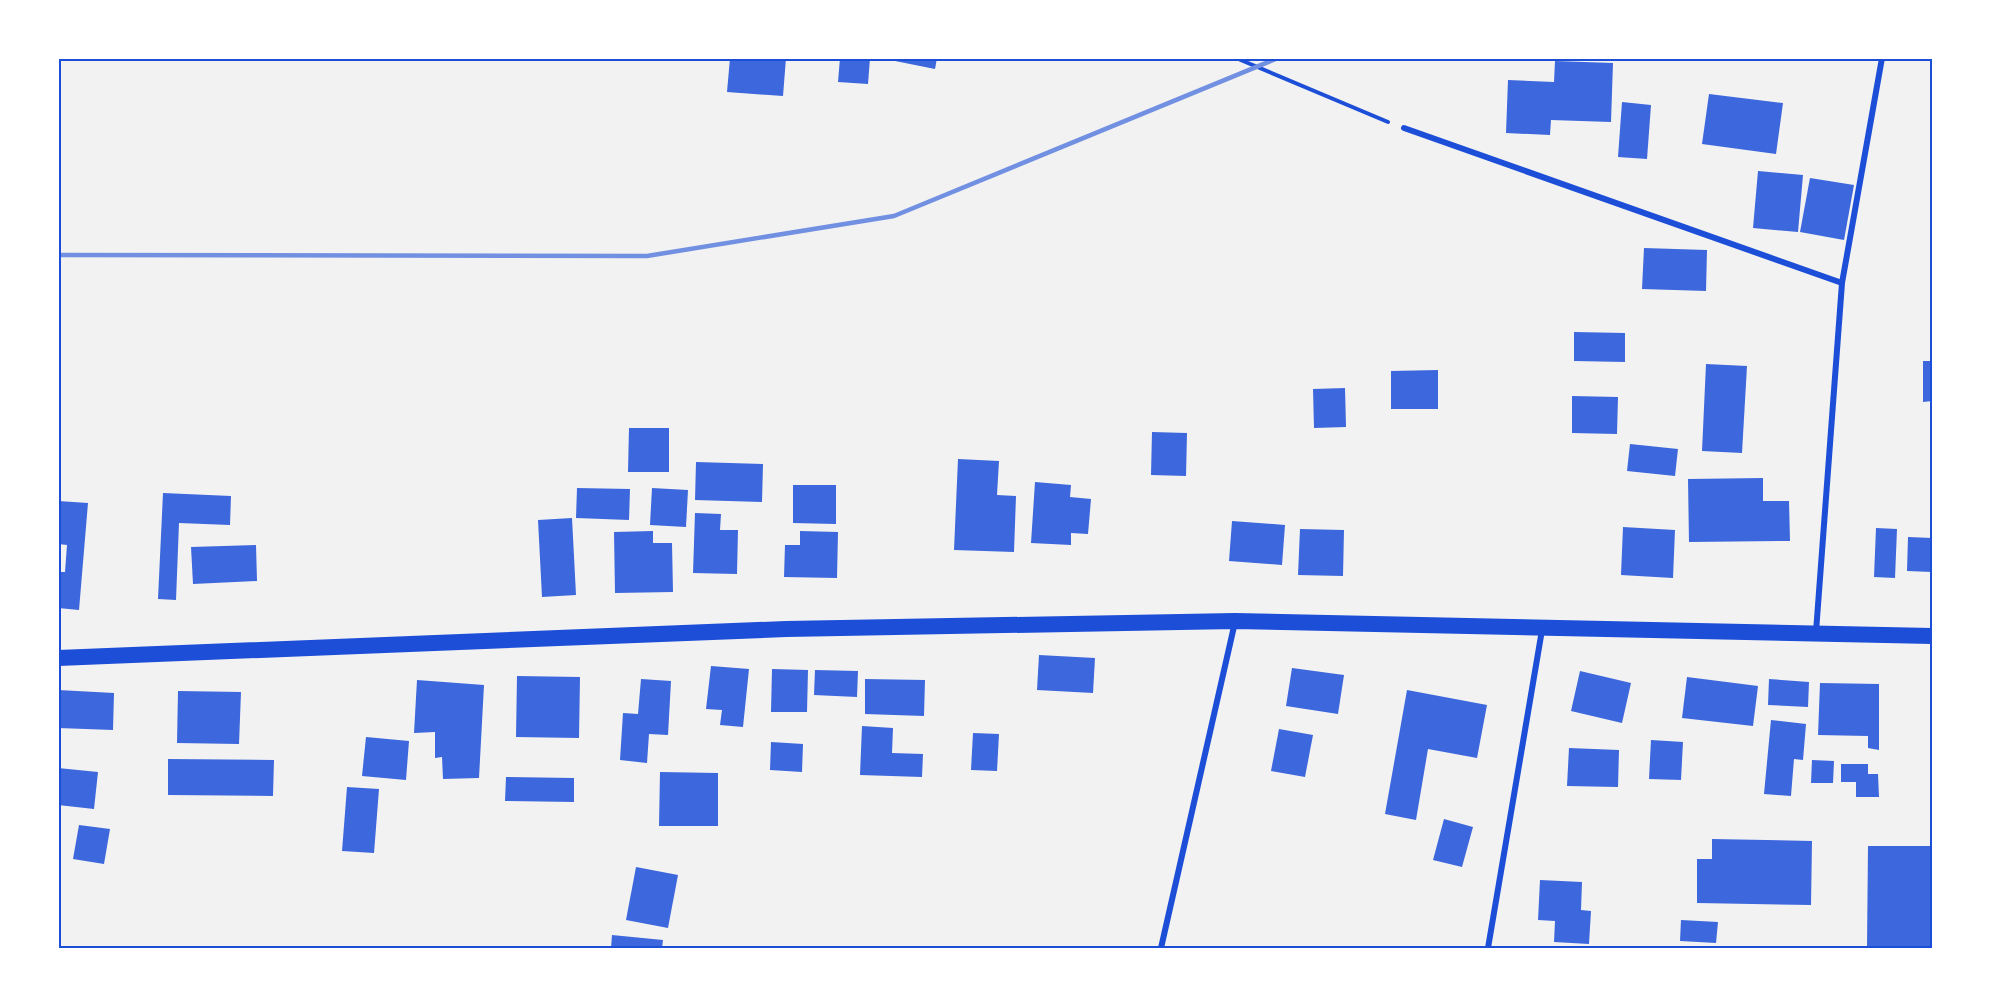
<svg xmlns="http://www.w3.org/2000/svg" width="1991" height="1007" viewBox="0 0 1991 1007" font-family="'DejaVu Sans',sans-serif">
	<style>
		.building { fill: #3d67dc }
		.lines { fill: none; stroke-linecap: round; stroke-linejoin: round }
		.path { stroke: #1d4ed8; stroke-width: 4 }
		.minor { stroke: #1d4ed8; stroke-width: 6 }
		.trunk { stroke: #1d4ed8; stroke-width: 16 }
		.rail { stroke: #7290e2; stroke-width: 4.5 }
		.neatline { fill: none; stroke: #1d4ed8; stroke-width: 2 }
	</style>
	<rect width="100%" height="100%" fill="#f2f2f2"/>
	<g class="building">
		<polygon points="730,58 786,58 783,96 727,92"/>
		<polygon points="840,58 870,58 868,84 838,82"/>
		<polygon points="880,58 937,58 935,69"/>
		<polygon points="1555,61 1613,63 1611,122 1551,120 1550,135 1506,133 1508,80 1554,82"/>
		<polygon points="1709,94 1783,103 1776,154 1702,144"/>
		<polygon points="1622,102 1651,105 1647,159 1618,157"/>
		<polygon points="1758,171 1803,175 1798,232 1753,228"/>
		<polygon points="1810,178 1854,185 1844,240 1800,232"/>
		<polygon points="1644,248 1707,250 1706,291 1642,289"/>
		<polygon points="1574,332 1625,333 1625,362 1574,361"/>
		<polygon points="1923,361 1932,361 1932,401 1923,402"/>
		<polygon points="1706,364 1747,366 1742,453 1702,451"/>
		<polygon points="1438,370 1438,409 1391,409 1391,371"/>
		<polygon points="1345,388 1346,427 1314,428 1313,389"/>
		<polygon points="1572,396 1618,397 1617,434 1572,433"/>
		<polygon points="629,428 669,428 669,472 628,472"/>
		<polygon points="1152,432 1187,433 1186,476 1151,475"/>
		<polygon points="1630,444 1678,449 1675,476 1627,471"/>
		<polygon points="958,459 999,461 997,495 1016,496 1014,552 954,550"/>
		<polygon points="696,462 763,464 762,502 695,500"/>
		<polygon points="1763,478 1763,501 1789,501 1790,541 1689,542 1688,479"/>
		<polygon points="1035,482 1071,485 1070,497 1091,499 1088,534 1071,533 1071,545 1031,543"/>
		<polygon points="793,485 836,485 836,524 793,523"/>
		<polygon points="577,488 630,489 629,520 576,518"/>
		<polygon points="652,488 688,490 686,527 650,525"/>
		<polygon points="163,493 231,496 230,525 179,523 176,600 158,599"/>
		<polygon points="58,501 88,503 79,610 58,608 58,572 65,572 67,545 58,544"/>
		<polygon points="695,513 721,514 720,530 738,530 737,574 693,573"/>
		<polygon points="572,518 576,595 542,597 538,520"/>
		<polygon points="1232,521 1285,525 1282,565 1229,561"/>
		<polygon points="1623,527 1675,530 1673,578 1621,575"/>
		<polygon points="1876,528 1897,529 1895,578 1874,577"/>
		<polygon points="1300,529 1344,530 1343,576 1298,575"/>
		<polygon points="653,531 653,543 672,543 673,592 615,593 614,532"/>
		<polygon points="800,531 838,532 837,578 784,577 785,545 800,545"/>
		<polygon points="1908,537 1932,538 1932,572 1907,571"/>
		<polygon points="256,545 257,581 193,584 191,547"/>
		<polygon points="1039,655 1095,658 1093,693 1037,690"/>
		<polygon points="711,666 749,669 743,727 720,725 722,710 706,709"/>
		<polygon points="1292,668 1344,675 1338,714 1286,706"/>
		<polygon points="772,669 808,670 807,712 771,712"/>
		<polygon points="815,670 858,671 857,697 814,695"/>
		<polygon points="1580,671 1631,683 1622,723 1571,711"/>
		<polygon points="517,676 580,677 579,738 516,737"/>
		<polygon points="1687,677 1758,686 1753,726 1682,718"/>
		<polygon points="641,679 671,681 668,735 649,734 647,763 620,760 623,713 638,714"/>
		<polygon points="865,679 925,680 924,716 865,714"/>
		<polygon points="1769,679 1809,682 1808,707 1768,705"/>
		<polygon points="417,680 484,685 479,778 443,779 442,757 435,758 435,732 414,733"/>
		<polygon points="1820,683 1879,684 1879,750 1868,748 1868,736 1818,735"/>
		<polygon points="58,690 114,693 113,730 58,728"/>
		<polygon points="1407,690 1487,705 1477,758 1428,749 1416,820 1385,814"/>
		<polygon points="178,691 241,692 239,744 177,743"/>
		<polygon points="1771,720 1806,724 1803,760 1794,759 1791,796 1764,794"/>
		<polygon points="862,726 893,728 892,753 923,754 922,777 860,775"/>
		<polygon points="1279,729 1313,735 1305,777 1271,771"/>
		<polygon points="973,733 999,734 997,771 971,770"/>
		<polygon points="366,737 409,741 406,780 362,776"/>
		<polygon points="1651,740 1683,742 1681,780 1649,779"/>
		<polygon points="771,742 803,744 802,772 770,770"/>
		<polygon points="1569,748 1619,750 1618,787 1567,786"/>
		<polygon points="168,759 274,760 273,796 168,795"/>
		<polygon points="1812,760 1834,761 1833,783 1811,783"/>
		<polygon points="1841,764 1868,764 1868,774 1878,774 1879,797 1856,797 1856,782 1841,782"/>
		<polygon points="58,768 98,772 94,809 58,805"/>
		<polygon points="660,772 718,773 718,826 659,826"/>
		<polygon points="506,777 574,778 574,802 505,801"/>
		<polygon points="347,787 379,789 374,853 342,851"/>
		<polygon points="1444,819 1473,827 1462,867 1433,860"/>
		<polygon points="79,825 110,829 104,864 73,859"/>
		<polygon points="1712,839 1812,841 1811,905 1697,903 1697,859 1712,859"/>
		<polygon points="1868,846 1932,846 1932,948 1867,948"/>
		<polygon points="636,867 678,875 668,928 626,920"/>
		<polygon points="1540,880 1582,882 1581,910 1591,911 1589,944 1554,942 1555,921 1538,920"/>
		<polygon points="1681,920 1718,922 1716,943 1680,941"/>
		<polygon points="612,935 663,940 662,948 611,948"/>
	</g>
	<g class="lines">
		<polyline class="path" points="1236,58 1388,122"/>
		<g class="minor">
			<polyline points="1404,128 1842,283"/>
			<polyline points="1816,632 1842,283 1882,58"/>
			<polyline points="1161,948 1235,622"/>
			<polyline points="1488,948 1542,630"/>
		</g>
		<polyline class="trunk" points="58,658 786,629 1235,621 1932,636"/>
		<polyline class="rail" points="58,255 647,256 894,216 1278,58"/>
	</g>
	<rect width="1991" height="1007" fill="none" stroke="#ffffff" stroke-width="120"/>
	<rect x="60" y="60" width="1871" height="887" class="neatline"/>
</svg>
